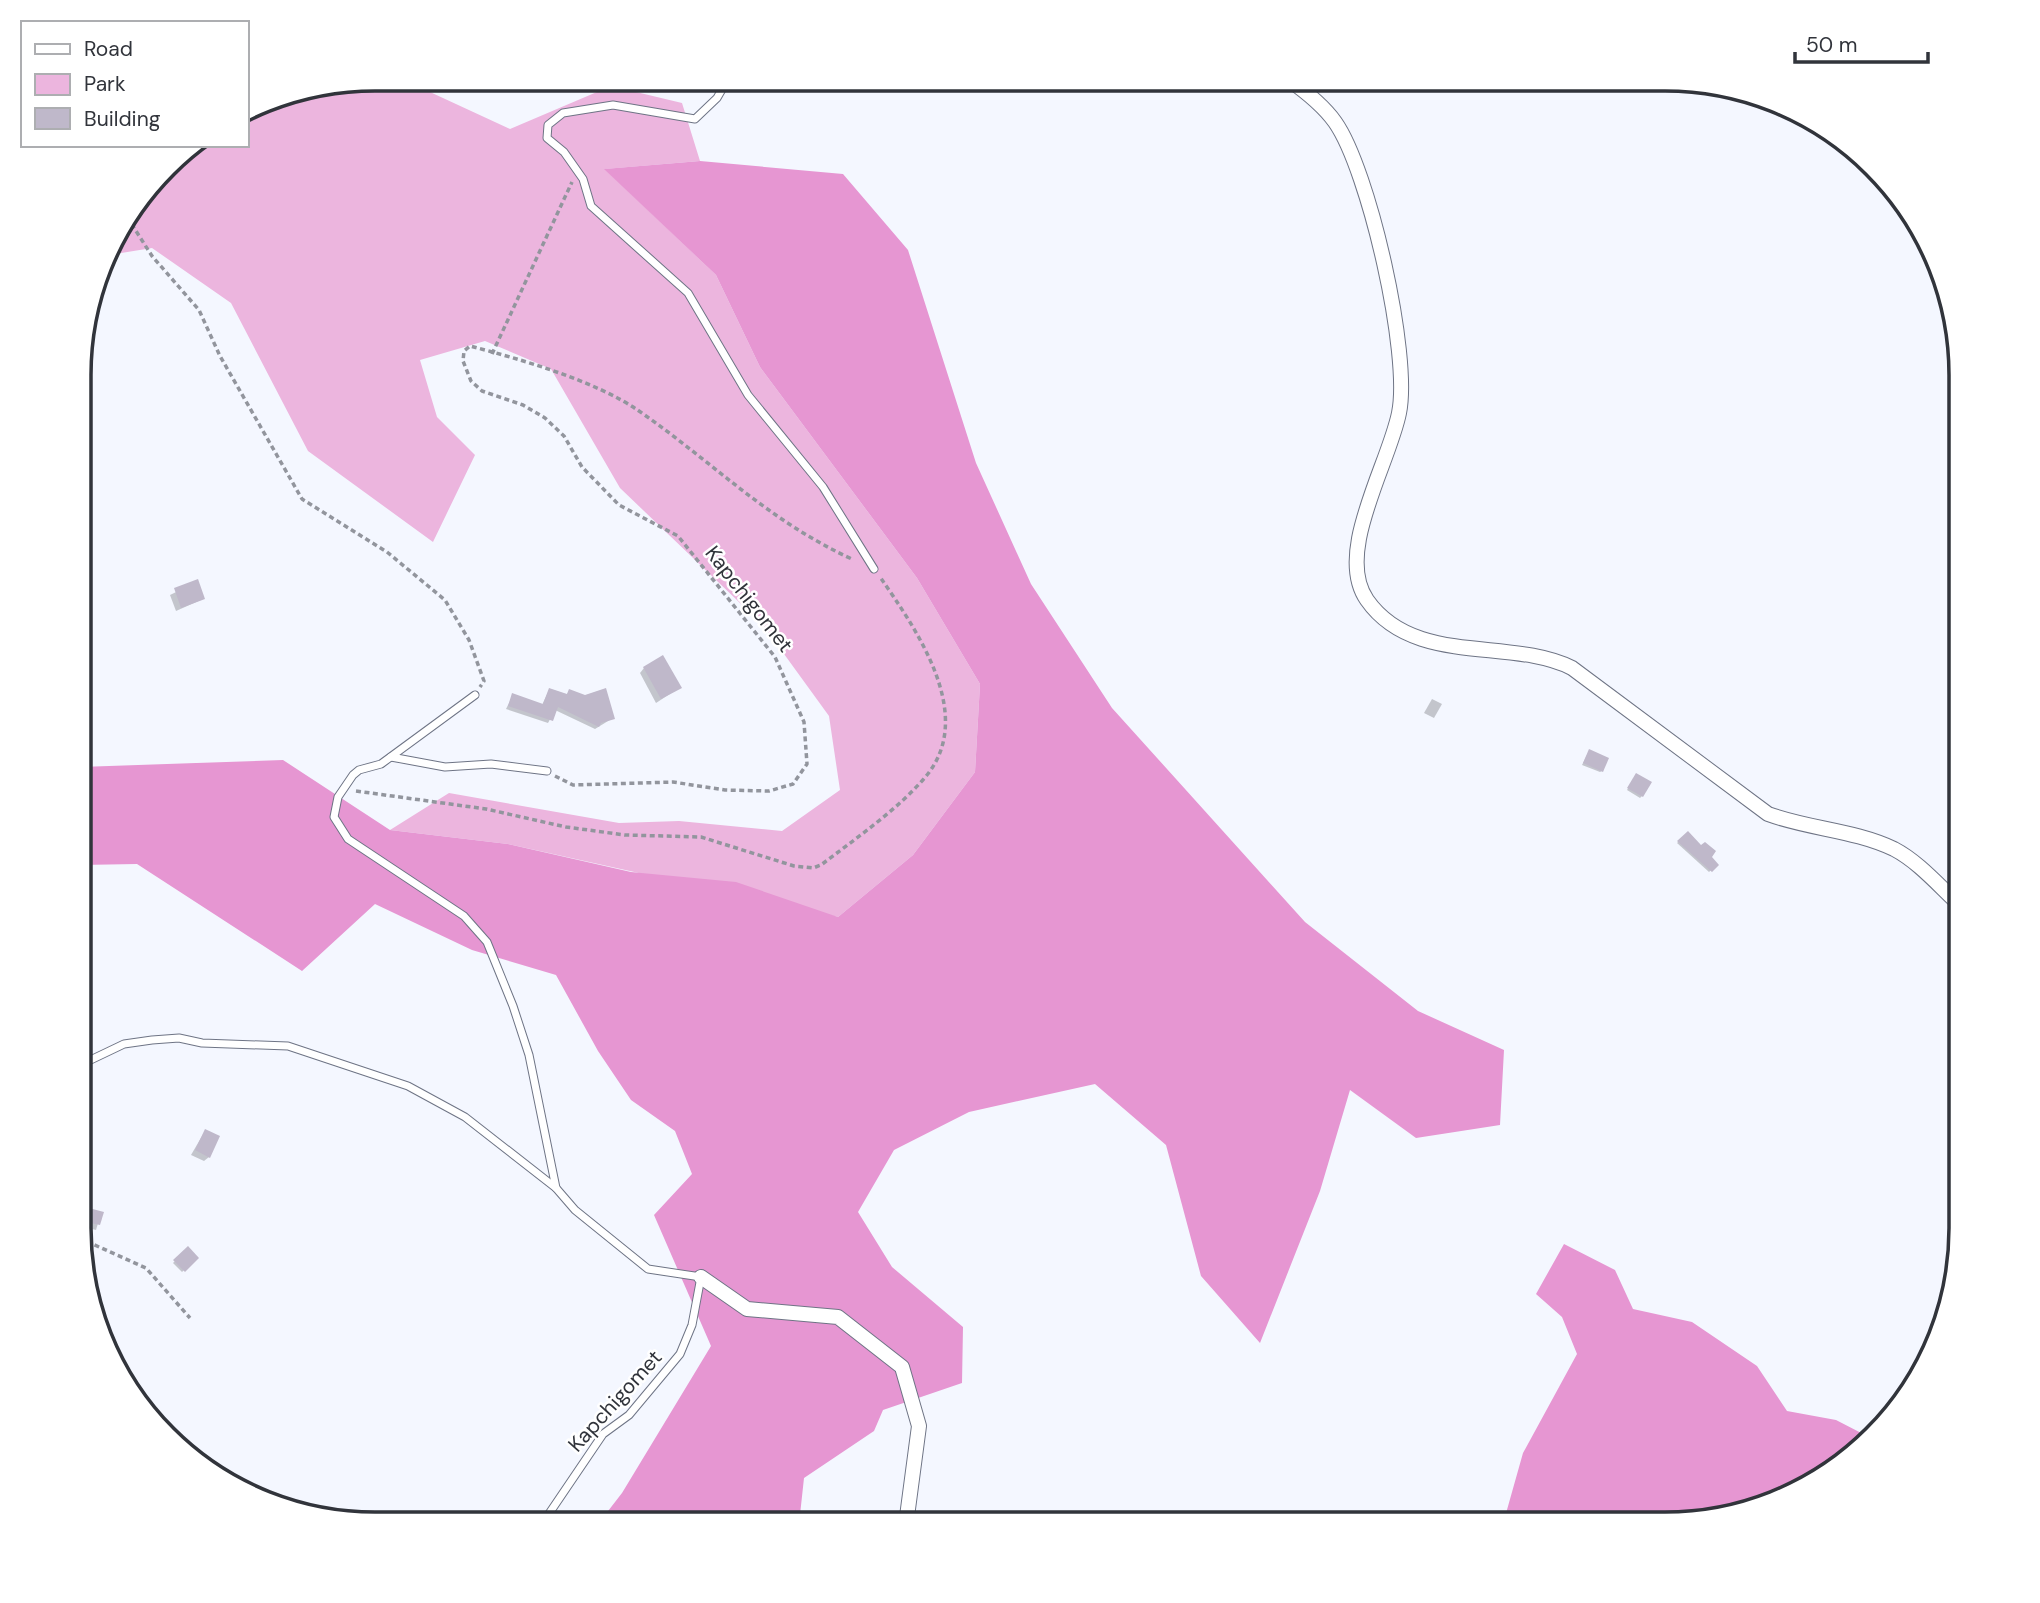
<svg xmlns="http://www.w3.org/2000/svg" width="2040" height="1603" viewBox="0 0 2040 1603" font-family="'DM Sans',sans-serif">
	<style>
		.green { fill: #ecb5de }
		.forest { fill: #e696d2 }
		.shadow { fill: #0003 }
		.building { fill: #bfb8ca }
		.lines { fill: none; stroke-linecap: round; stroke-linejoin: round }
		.service-casing { stroke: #6e7485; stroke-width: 9 }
		.minor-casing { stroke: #6e7485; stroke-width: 16 }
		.path { stroke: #92959d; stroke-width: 3.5; stroke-dasharray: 5 3.5; stroke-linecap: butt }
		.service { stroke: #fff; stroke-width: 7 }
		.minor { stroke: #fff; stroke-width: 14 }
		.labels { text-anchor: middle; stroke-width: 5; stroke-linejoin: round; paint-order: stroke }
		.street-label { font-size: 21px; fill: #31343b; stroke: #fff }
		.rim { fill: none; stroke: #31343b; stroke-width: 3.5 }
	</style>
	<rect width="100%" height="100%" fill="#f4f7ff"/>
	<polygon class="green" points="375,79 419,79 417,86 510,129 611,86 682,103 700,161 605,169 716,275 760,367 917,578 980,684 975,772 913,855 838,917 508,844 390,830 449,793 619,823 679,821 782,831 840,790 829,716 763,625 620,488 551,369 485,341 420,360 437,417 475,455 433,542 308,451 231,303 152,248 109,255 118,227 180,152 192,145 247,145 247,114 280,95"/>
	<g class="forest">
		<polygon points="700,161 843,174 908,250 976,463 1031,584 1112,708 1305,922 1418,1011 1504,1050 1500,1125 1416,1138 1350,1090 1320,1191 1260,1343 1201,1276 1166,1145 1095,1084 969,1112 894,1150 858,1212 892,1267 963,1327 962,1383 883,1410 874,1431 804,1478 799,1524 598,1524 622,1493 711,1346 654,1215 692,1174 675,1131 631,1100 598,1051 556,975 472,950 375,904 302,971 137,864 80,865 80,767 283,760 390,830 508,844 631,872 736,882 838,917 913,855 975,772 980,684 917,578 760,367 716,275 604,169"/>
		<polygon points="1564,1244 1615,1270 1633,1309 1692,1322 1757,1366 1787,1411 1836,1420 1869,1437 1779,1502 1665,1524 1503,1524 1523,1453 1577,1354 1562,1317 1536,1294"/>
	</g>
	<g class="shadow">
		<polygon points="197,582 203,599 176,611 170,595"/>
		<polygon points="644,668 679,688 656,703 640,673"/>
		<polygon points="549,690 566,696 569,691 613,718 595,729 555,710 548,723 506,709 513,695 542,705"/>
		<polygon points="1432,699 1442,704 1434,718 1424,713"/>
		<polygon points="1589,751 1602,771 1600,772 1582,765"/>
		<polygon points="1635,777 1642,796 1640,798 1627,790"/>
		<polygon points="1688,833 1717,865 1709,872 1677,843"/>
		<polygon points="205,1131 209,1157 204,1161 191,1155"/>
		<polygon points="86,1209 101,1213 96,1230 80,1226"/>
		<polygon points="188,1248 197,1258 182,1272 173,1263"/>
	</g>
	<g class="building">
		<polygon points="198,579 205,599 181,608 174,588"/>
		<polygon points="663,655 682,688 661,699 643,667"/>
		<polygon points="549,688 567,694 569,689 585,695 606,688 615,719 601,723 599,727 558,707 553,721 508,706 512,693 543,704"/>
		<polygon points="1589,749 1609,758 1603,772 1583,763"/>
		<polygon points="1636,773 1652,782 1643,797 1627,788"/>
		<polygon points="1688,831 1701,845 1705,842 1716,851 1712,857 1719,865 1712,872 1677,841"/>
		<polygon points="205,1129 220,1136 210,1158 195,1150"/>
		<polygon points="85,1207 104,1212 100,1225 82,1221"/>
		<polygon points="188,1246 199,1258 185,1272 173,1260"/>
	</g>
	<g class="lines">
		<g class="service-casing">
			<g id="service">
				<polyline points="728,79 717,98 695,119 613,105 563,113 548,125 547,138 564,152 583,179 591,206 688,293 748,395 823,487 874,569"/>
				<polyline points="475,695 381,764 359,770 353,775 338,797 334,817 348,839 464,916 487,942 513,1006 529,1055 556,1188 575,1210 648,1269 701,1277 692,1325 680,1354 629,1415 603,1434 542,1524"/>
				<polyline points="391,757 445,767 491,764 547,771"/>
				<polyline points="80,1065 124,1044 152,1040 179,1038 202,1043 288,1046 408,1086 465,1117 556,1188"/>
			</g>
		</g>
		<g class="minor-casing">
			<g id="minor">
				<path d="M1288 79C1305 91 1323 105 1335 122 1369 170 1411 355 1399 413 1389 464 1334 553 1367 600 1414 667 1510 637 1572 668L1768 814C1809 829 1854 830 1894 849 1919 862 1940 887 1961 906"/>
				<polyline points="701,1277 747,1309 838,1317 902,1367 919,1426 906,1524"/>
			</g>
		</g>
		<g class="path">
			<polyline points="127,217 152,256 199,310 220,356 302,499 387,552 445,600 469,640 484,681 480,687"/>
			<polyline points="492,354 572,182"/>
			<path d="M555 776 573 785 673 782 725 790 769 791 793 784 807 764 804 722 775 657 678 536 619 505 582 467 564 436 545 418 523 405 482 391 471 381 463 361 464 351 470 346C520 359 596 381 639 411 714 463 768 521 854 560"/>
			<path d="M356 791 486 809 566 827 625 835 701 837 794 866 813 868 821 865C855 839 900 808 927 775 976 714 916 629 880 577"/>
			<polyline points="79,1238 146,1268 190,1318"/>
		</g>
		<use href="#service" class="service"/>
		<use href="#minor" class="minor"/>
	</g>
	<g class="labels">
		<g class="street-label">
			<text transform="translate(749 599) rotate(52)" y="7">Kapchigomet</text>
			<text transform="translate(615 1401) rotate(-48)" y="7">Kapchigomet</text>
		</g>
	</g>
	<path d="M0 0H2040V1603H0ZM375 91H1665A284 284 0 0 1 1949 375V1228A284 284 0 0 1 1665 1512H375A284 284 0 0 1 91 1228V375A284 284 0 0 1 375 91Z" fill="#fff" fill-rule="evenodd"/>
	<path class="rim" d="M375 91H1665A284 284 0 0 1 1949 375V1228A284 284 0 0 1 1665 1512H375A284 284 0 0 1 91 1228V375A284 284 0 0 1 375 91Z"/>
	<rect x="21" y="21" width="228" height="126" fill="#ffffff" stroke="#adaeb1" stroke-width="2"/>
	<rect x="35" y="44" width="35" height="10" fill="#ffffff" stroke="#adaeb1" stroke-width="2"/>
	<text x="84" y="56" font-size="21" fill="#31343b">Road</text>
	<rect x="35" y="74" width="35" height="21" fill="#ecb5de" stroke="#adaeb1" stroke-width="2"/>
	<text x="84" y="91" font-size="21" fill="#31343b">Park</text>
	<rect x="35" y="108" width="35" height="21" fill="#bfb8ca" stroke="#adaeb1" stroke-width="2"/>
	<text x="84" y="126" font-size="21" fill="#31343b">Building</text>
	<path d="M1795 52v10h133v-10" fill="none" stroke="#31343b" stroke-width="3.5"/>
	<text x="1806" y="52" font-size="21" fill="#31343b" stroke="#ffffff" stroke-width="5" paint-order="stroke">50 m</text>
</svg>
